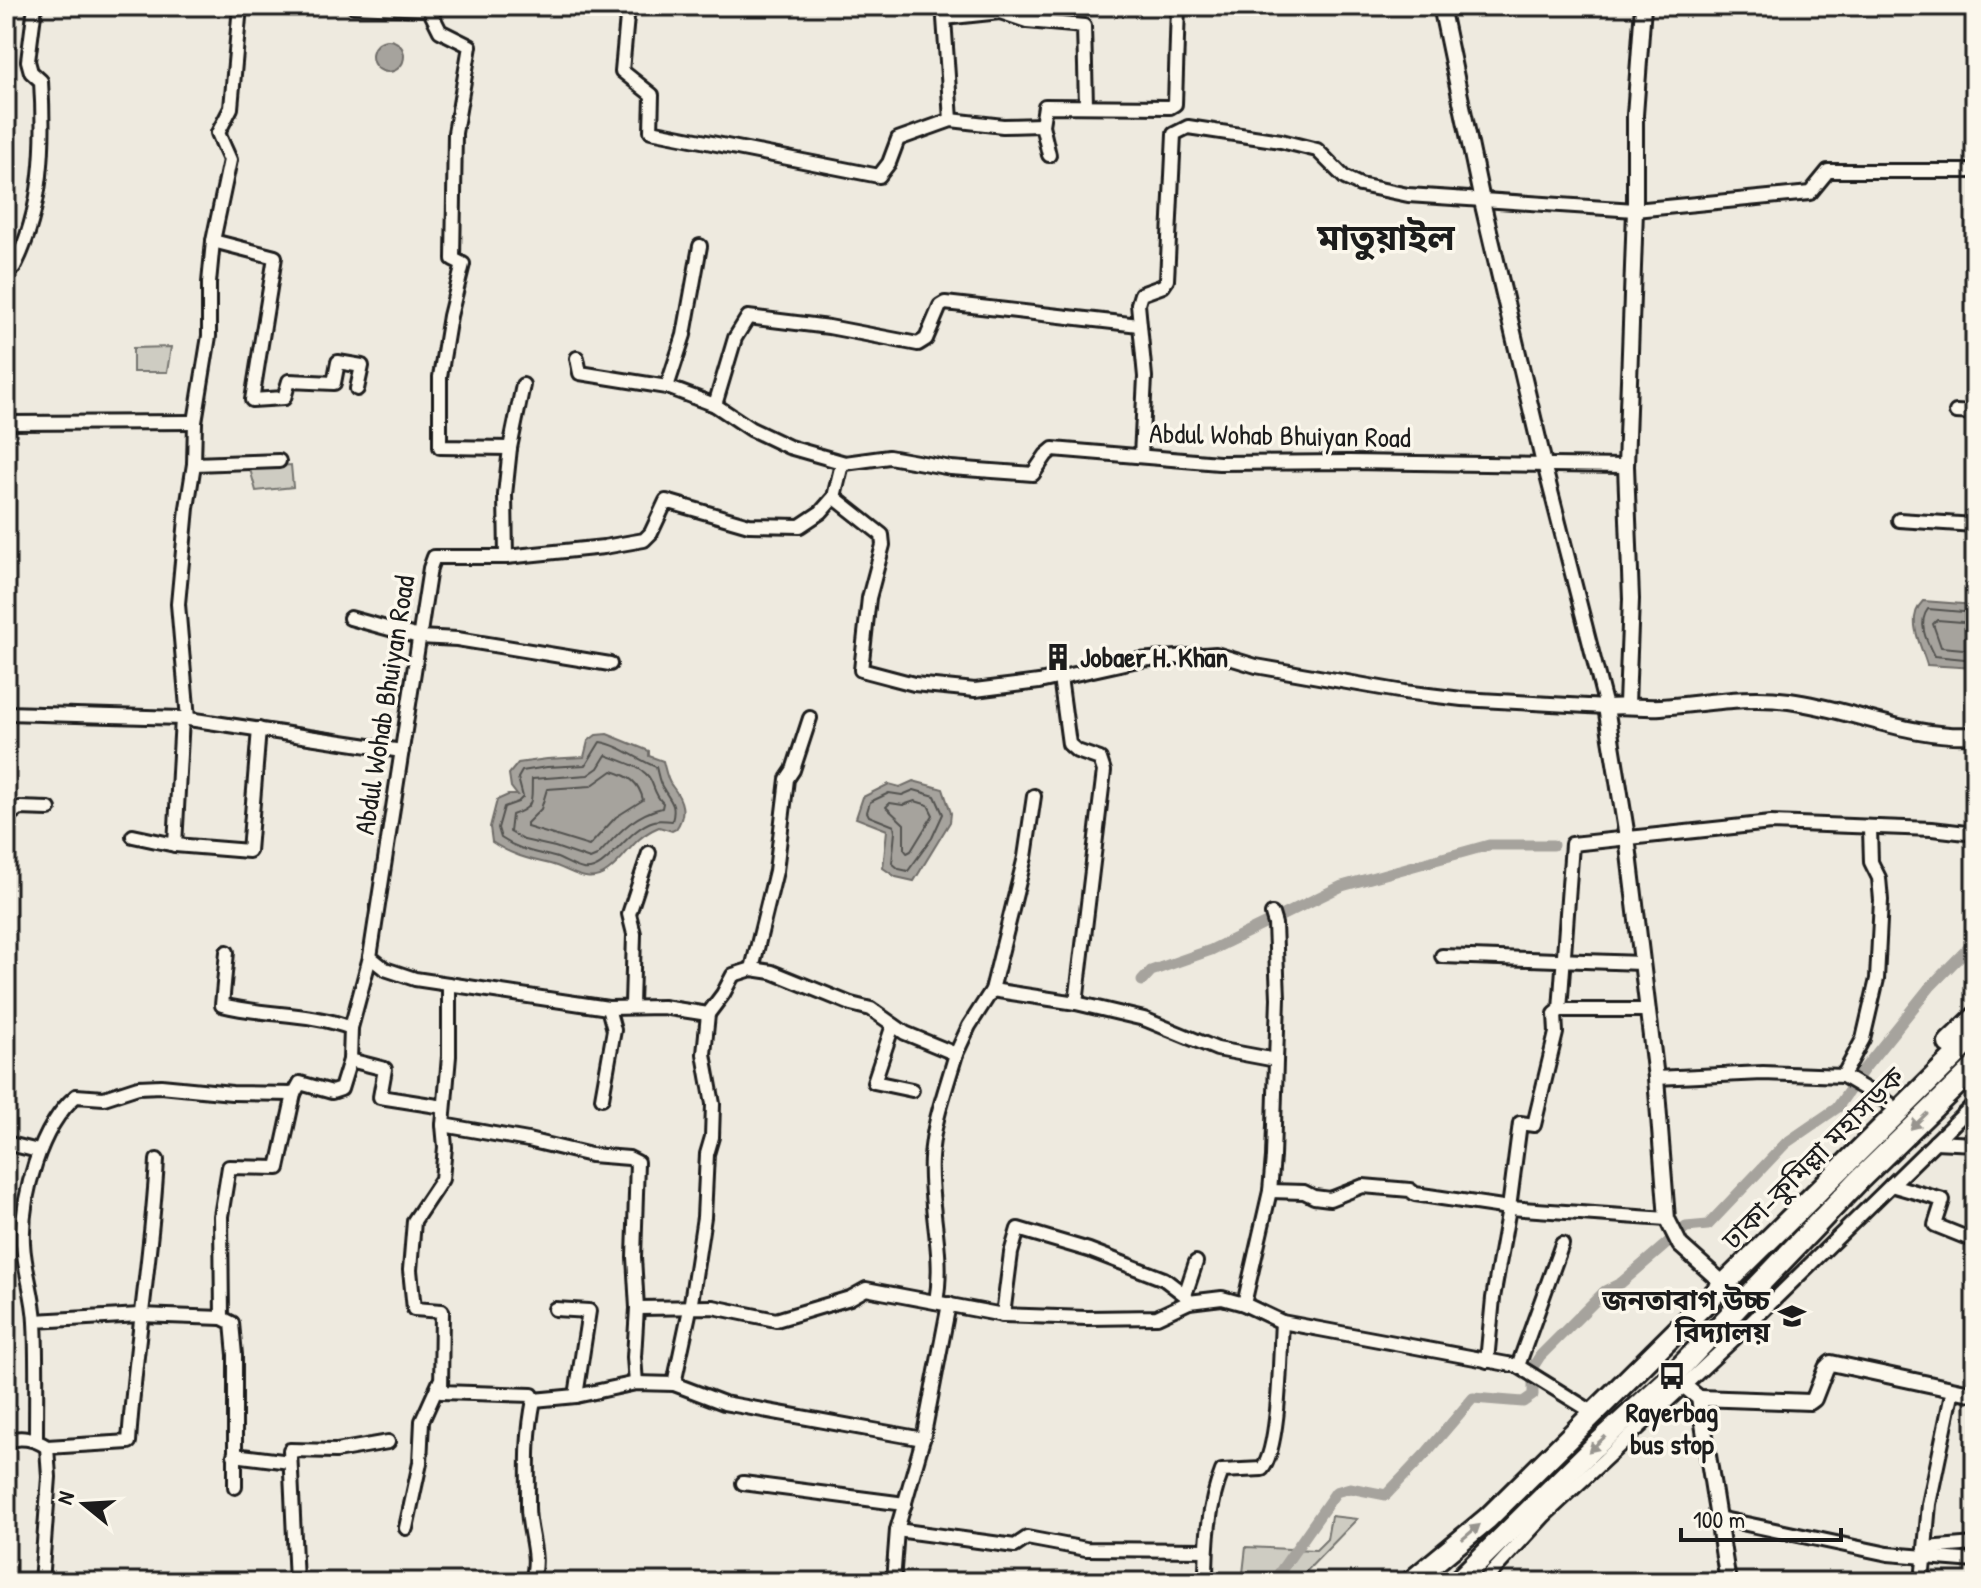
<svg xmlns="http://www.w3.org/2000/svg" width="1981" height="1588" viewBox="0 0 1981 1588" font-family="'Patrick Hand','Noto Sans Bengali',sans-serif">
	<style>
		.green { fill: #ceccc2; stroke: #75746f; stroke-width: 2 }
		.water { fill: #a6a39d; stroke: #6f6d69; stroke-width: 2 }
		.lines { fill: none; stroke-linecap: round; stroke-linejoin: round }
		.shore { stroke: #535250; stroke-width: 2 }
		.canal { stroke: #a6a39d; stroke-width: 11 }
		.minor-casing { stroke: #1c1c1c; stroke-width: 18 }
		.tertiary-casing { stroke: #1c1c1c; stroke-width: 20 }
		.trunk-casing { stroke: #1c1c1c; stroke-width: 26 }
		.minor { stroke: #fbf7ec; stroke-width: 12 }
		.tertiary { stroke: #fbf7ec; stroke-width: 14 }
		.trunk { stroke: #fbf7ec; stroke-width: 20 }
		.oneway { fill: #97948e }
		.labels { text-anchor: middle; stroke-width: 7; stroke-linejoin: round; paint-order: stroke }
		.street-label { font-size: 28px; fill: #1c1c1c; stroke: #fbf7ec }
		.poi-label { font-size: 28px; font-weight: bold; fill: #1c1c1c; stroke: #fbf7ec; text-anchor: start }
		.district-label { font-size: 36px; font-weight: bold; fill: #1c1c1c; stroke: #fbf7ec }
	</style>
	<rect width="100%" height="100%" fill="#eeeadf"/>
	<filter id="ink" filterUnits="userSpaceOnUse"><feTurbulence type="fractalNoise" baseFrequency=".0125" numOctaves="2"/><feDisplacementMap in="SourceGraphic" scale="16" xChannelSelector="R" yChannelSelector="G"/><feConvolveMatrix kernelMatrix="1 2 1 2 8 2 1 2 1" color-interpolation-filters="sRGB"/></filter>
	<g filter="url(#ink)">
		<g class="green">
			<polygon points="171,347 167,372 133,372 133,348"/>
			<polygon points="291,465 293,487 256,491 250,469"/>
			<polygon points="1331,1516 1357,1519 1296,1582 1242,1582 1246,1547 1316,1550 1327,1539"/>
		</g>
		<g class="water">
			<circle cx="388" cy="56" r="16"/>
			<path d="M1923 601 1975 605V668L1927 665C1921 644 1905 619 1923 601Z"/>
			<path d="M607 734 649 751V756L663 761C665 768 667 781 672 786 683 800 687 813 676 829L672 831 659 827C631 839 629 855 608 871 587 887 570 869 550 864 528 859 511 855 492 842L490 827 497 800 508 795H517L511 787 509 774 518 763 547 759 584 757 588 741 596 735Z"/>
			<polygon points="913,781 943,789 951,813 950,822 914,881 896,877 883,868 887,830 856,818 863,797 889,784 900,787"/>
		</g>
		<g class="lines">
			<g class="shore">
				<path d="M1975 613 1928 609C1917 623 1927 642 1934 656L1975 660"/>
				<polyline points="1975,623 1937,620 1933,624 1941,647 1975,650"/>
				<path d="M600 742C620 745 638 760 656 767 658 774 659 783 663 788 670 801 677 804 672 821 666 821 660 819 654 821 626 829 606 874 583 869 573 867 564 860 554 857 535 852 518 850 501 838L498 828 504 807 518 802 523 797 518 778 522 771 547 767 586 765Z"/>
				<path d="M606 755C619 760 637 765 647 775 654 781 653 794 663 803L662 808C632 815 617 835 597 856L590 859 555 847 524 840 510 832 512 815C536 807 531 800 532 779L588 775 598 768Z"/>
				<path d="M612 771C629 776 639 782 643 800L616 817 589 846 527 827V823L541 809 547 789 591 786Z"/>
				<polygon points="914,790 935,796 943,814 932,838 908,871 899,869 892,863 895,832 894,826 869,816 867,812 870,802 889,793 902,795"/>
				<polygon points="915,801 928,805 933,815 911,851 907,853 904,849 904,824 886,807 890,803 903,805"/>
			</g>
			<g class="canal">
				<polyline points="1142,981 1151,971 1211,950 1342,886 1489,845 1553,845"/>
				<polyline points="1273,1582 1336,1492 1350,1488 1386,1495 1426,1453 1473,1398 1523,1402 1533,1395 1533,1367 1540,1356 1605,1291 1621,1283 1686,1227 1708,1225 1786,1143 1837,1108 1864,1069 1930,987 1975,941"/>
			</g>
			<g class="minor-casing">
				<g id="minor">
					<polyline points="353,6 429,9 431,6"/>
					<polyline points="628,6 622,71 652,95 651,131 879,176 889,163 898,139 951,120 1003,126 1042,125"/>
					<polyline points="429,9 440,31 470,46 455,133 453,259 463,264 450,316 440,377 440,447 510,448"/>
					<polyline points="1000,12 1027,21 1084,26 1086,105"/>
					<polyline points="951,120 944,18 1000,12 999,6"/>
					<polyline points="1049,155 1042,125 1045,106 1170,107 1175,104 1178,6"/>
					<polyline points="213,241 275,257 252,400 284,398 289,381 334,383 338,362 362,366 357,389"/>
					<path d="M6 269 14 267C43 210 45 144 41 81L31 72 28 61 35 6"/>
					<polyline points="577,358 580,373 667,387 715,405 751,429 789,447 845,463"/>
					<polyline points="667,387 684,335 700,246"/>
					<polyline points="715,405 735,338 748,317 829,327 918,344 926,339 940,306 945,303 1139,325"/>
					<polyline points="1956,412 1975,413"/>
					<polyline points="6,423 195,422"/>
					<polyline points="1141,456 1145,377 1138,304 1141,294 1163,286 1167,280 1174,134 1188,127 1281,141 1317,150 1345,178 1360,185 1408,195 1635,210 1810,193 1828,171 1975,171"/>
					<polyline points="194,464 279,461"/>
					<polyline points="834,497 882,535 883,545 869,598 861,670 914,684 975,690 1039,682 1138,660 1216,654 1256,666 1404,692 1462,699 1606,707 1544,464"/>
					<polyline points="1899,520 1975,525"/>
					<polyline points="506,557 505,495 510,448 523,385"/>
					<polyline points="350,618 419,637 457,639 610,664"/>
					<polyline points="1060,677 1069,744 1077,751 1100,759 1104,771 1076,1003"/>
					<polyline points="6,713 182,718 402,751"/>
					<polyline points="188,719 178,604 187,508 194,464 195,422 209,336 209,283 213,241 230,160 218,133 231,108 240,6"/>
					<polyline points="6,817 19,808 49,809"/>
					<polyline points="133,836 175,845 182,718"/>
					<polyline points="175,845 249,851 259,729"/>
					<path d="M227 952 222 1005C264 1016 310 1012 351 1028"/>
					<polyline points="1442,956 1641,963"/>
					<polyline points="752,969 776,871 787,779 793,770 810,718"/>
					<polyline points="449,984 449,1056 443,1125 445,1147 442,1179 414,1221 410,1270 414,1309 442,1311 441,1392 532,1395 534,1400 576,1396 636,1383 674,1384 724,1403 923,1439"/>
					<polyline points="992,990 1076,1003 1144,1019 1217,1049 1276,1060"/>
					<polyline points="632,1005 634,934 629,914 649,853"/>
					<polyline points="1560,1010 1647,1010"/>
					<polyline points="893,1025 874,1082 912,1090"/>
					<polyline points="956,1054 969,1026 992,990 1025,857 1034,796"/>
					<polyline points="350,1060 385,1069 380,1097 444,1107"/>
					<polyline points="1843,1076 1863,1039 1877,979 1881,900 1879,878 1871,862 1870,828"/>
					<polyline points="1656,1078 1763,1073 1843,1076 1889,1103"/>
					<polyline points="602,1098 614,1030 608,1008"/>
					<polyline points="443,1125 528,1140 591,1155 629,1158 637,1162 634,1257 637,1308 634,1357 636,1383"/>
					<polyline points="1935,1142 1975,1144"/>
					<polyline points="6,1143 38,1151"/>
					<polyline points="1891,1185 1943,1200 1935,1225 1975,1241"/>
					<polyline points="1270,1191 1304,1192 1314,1197 1330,1199 1363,1186 1410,1190 1415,1194 1509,1208 1493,1298 1487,1361"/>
					<polyline points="1667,1219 1509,1208 1520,1123 1534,1125 1556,1033 1555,1014 1560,1010 1572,844 1771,823 1932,829 1975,834"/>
					<polyline points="1185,1295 1196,1262"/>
					<path d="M936 1302C945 1252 928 1207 931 1158 933 1122 946 1089 956 1054L905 1033 871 1009 851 1004 772 972 752 969 733 975 723 994 708 1014 663 1007 608 1008 415 979 385 969 370 957 430 568 434 557H506L604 547 644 540 651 533 666 501 749 525 800 526 821 512 834 497 841 468 845 463 889 457 951 468 1033 474 1046 455 1053 449 1219 463 1349 462 1626 466"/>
					<polyline points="1244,1304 1270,1191 1273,1157 1278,998 1275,924 1272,914"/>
					<polyline points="637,1308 713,1307 776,1320 850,1298 866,1289 1003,1315 1087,1318 1157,1317 1189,1302 1222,1298 1244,1304 1282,1322 1518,1366 1594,1413"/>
					<polyline points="555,1309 589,1311 576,1396"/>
					<polyline points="1003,1315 1011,1253 1018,1229 1089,1250 1164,1279 1185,1295 1189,1302"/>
					<polyline points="35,1321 140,1315 222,1318"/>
					<polyline points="1518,1366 1562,1244"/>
					<polyline points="674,1384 690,1309 704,1217 707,1154 712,1137 713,1104 704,1054 708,1014"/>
					<path d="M36 1440C36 1401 37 1361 35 1322 34 1295 24 1269 23 1243 21 1196 40 1127 76 1096L104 1098 138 1087 161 1086 232 1093 294 1094 300 1083 332 1092 341 1089 350 1060 351 1028 370 957"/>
					<path d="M6 1442C19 1435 35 1439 47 1447L129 1442C135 1348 152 1254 157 1160"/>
					<polyline points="234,1455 290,1462"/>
					<polyline points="743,1483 905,1504"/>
					<polyline points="235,1487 235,1355 232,1323 222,1318 221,1216 229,1167 278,1168 294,1094"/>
					<polyline points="1718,1518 1888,1554 1975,1561"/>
					<polyline points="406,1528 420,1463 422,1421 440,1381"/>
					<polyline points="897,1530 1015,1546 1027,1538 1086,1549 1206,1550"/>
					<polyline points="1926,1548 1975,1544"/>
					<polyline points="41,1582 49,1477 47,1447"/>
					<polyline points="296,1582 290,1450 336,1451 388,1442"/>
					<path d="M531 1582C541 1557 528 1533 528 1507 528 1468 526 1439 534 1400"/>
					<polyline points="893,1582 897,1530 923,1439 949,1304"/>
					<path d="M1206 1582C1206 1545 1208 1506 1222 1471L1262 1469C1280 1449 1280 1352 1282 1322"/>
					<polyline points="1483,1582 1545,1515 1734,1339 1975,1103"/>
					<polyline points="1922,1582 1929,1504 1953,1389"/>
				</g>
			</g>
			<g class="tertiary-casing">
				<g id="tertiary">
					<polyline points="1441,6 1482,201 1544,464"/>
					<polyline points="1627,704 1631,599 1626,466 1635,210 1635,115 1643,6"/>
					<path d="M1717 1278 1680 1245 1667 1219 1656 1078 1627 837 1606 707C1625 705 1642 708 1661 707 1704 704 1745 695 1789 701 1851 709 1911 739 1975 735"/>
					<polyline points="1672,1376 1699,1398 1728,1582"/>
					<polyline points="1699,1398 1810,1402 1814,1399 1826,1368 1831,1363 1975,1394"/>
				</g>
			</g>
			<g class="trunk-casing">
				<g id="trunk">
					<polyline points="1949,1043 1975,1018"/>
					<polyline points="1411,1582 1488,1518 1975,1036"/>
					<polyline points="1457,1582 1594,1447 1672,1376 1859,1180 1975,1067"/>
				</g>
			</g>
			<use href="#minor" class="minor"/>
			<use href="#tertiary" class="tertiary"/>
			<use href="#trunk" class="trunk"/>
		</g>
		<defs><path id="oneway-solid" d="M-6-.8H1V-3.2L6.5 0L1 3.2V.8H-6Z" transform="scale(2)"/></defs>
		<g class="oneway">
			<use href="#oneway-solid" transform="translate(1919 1121) rotate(136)"/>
			<use href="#oneway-solid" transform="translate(1597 1444) rotate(137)"/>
			<use href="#oneway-solid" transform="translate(1471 1532) rotate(-40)"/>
		</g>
	</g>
	<defs>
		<g id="building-bare" transform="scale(2.16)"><path d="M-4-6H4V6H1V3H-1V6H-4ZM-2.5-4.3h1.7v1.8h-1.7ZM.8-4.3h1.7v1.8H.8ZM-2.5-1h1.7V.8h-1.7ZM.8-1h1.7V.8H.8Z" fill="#1c1c1c" stroke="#fbf7ec" stroke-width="2.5" paint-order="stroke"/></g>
		<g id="school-bare" transform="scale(2.16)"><path d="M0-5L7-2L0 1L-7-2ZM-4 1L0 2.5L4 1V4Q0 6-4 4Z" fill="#1c1c1c" stroke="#fbf7ec" stroke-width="2.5" paint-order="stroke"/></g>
		<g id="bus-bare" transform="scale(2.16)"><path d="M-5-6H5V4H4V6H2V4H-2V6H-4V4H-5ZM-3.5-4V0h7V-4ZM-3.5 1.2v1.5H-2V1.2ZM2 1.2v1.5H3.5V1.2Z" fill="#1c1c1c" stroke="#fbf7ec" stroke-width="2.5" paint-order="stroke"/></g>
	</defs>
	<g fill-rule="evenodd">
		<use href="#building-bare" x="1058" y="657"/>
		<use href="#school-bare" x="1792" y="1316"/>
		<use href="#bus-bare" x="1672" y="1376"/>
	</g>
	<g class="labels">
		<g class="street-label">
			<text transform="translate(1280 435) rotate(1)" y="10">Abdul Wohab Bhuiyan Road</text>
			<text transform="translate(384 705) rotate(-81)" y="10">Abdul Wohab Bhuiyan Road</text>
			<text transform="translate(1813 1158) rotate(-45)" y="10">ঢাকা–কুমিল্লা মহাসড়ক</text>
		</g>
		<g class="poi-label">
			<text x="1080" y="667">Jobaer H. Khan</text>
			<text x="1770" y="1310" text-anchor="end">জনতাবাগ উচ্চ<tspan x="1770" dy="32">বিদ্যালয়</tspan></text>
			<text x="1672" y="1422" text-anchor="middle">Rayerbag<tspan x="1672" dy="32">bus stop</tspan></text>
		</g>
		<g class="district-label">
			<text x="1386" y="250">মাতুয়াইল</text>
		</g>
	</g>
	<rect width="1981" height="1588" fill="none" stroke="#fbf7ec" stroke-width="32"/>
	<rect x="16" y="16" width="1949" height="1556" fill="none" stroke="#1c1c1c" stroke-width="3" filter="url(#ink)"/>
	<g transform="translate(84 1504) rotate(288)" stroke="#fbf7ec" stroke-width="6" paint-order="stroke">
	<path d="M0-6L14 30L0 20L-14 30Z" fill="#1c1c1c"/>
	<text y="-12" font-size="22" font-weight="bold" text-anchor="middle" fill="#1c1c1c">N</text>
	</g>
	<path d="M1681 1528v12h160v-12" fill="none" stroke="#1c1c1c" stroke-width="4"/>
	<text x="1693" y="1528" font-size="24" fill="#1c1c1c" stroke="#fbf7ec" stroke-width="6" paint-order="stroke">100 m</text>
</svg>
